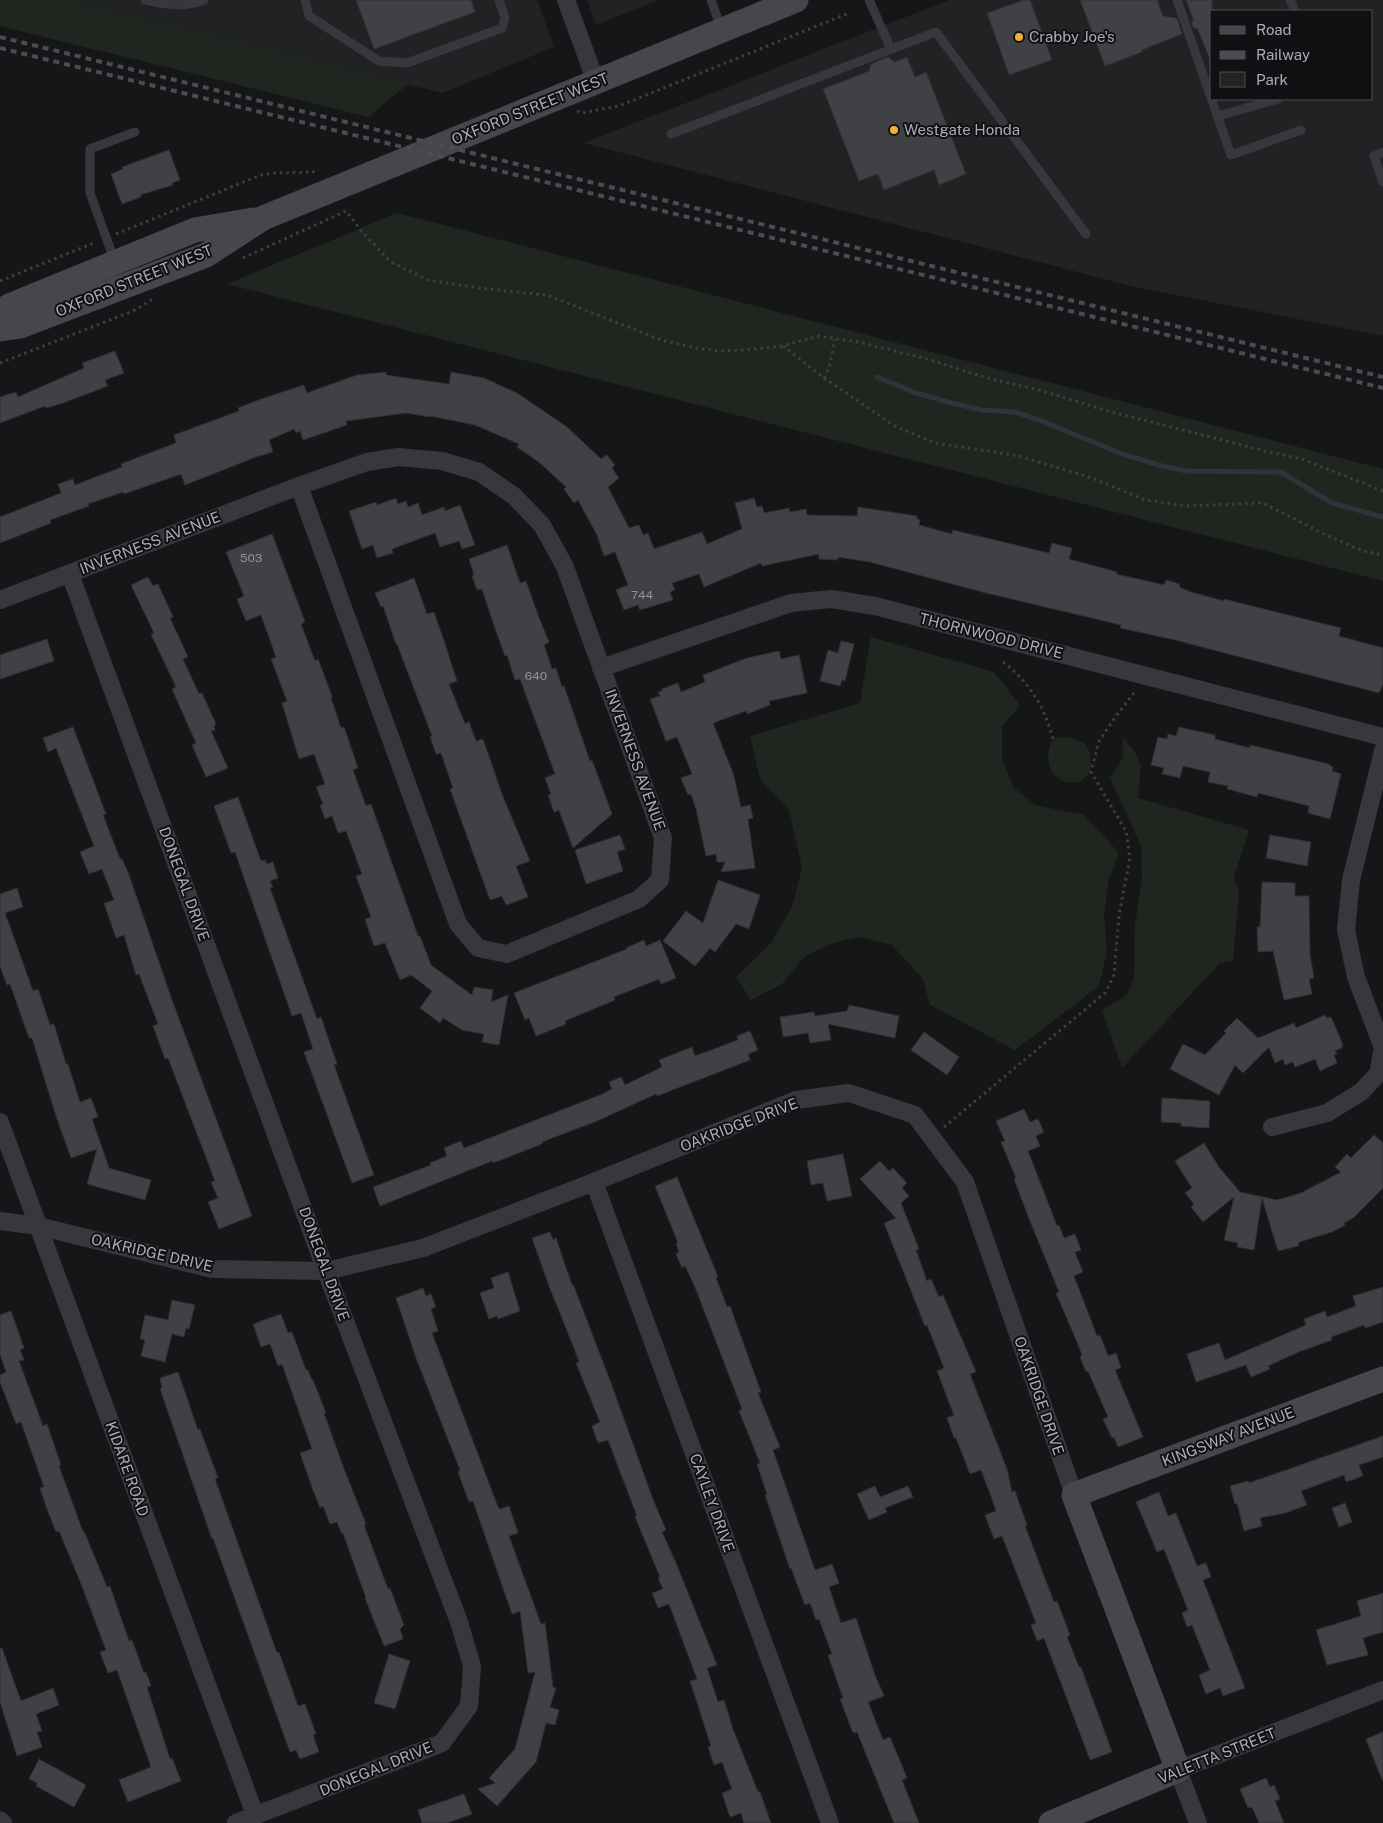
<svg xmlns="http://www.w3.org/2000/svg" width="1383" height="1823" viewBox="0 0 1383 1823" font-family="'Public Sans',sans-serif">
	<style>
		.built { fill: #222225; fill-rule: evenodd }
		.green { fill: #1e261f }
		.lines { fill: none; stroke-linecap: round; stroke-linejoin: round }
		.stream { stroke: #2c353c; stroke-width: 5 }
		.building { fill: #404145; stroke: #303034 }
		.path { stroke: #3d3f44; stroke-width: 3; stroke-dasharray: 2.5 4; stroke-linecap: butt }
		.lane { stroke: #37383d; stroke-width: 9 }
		.street { stroke: #37383d; stroke-width: 18 }
		.secondary { stroke: #45474d; stroke-width: 25 }
		.rail { stroke: #4a4c52; stroke-width: 4; stroke-dasharray: 6 5; stroke-linecap: butt }
		.poi-dot { fill: #f2b134; stroke: #111113; stroke-width: 2 }
		.labels { text-anchor: middle; stroke-width: 4; stroke-linejoin: round; paint-order: stroke }
		.number-label { font-size: 12px; fill: #8e929b }
		.poi-label { font-size: 15px; fill: #a8adb8; stroke: #111113; text-anchor: start }
		.street-label { font-size: 15px; fill: #a8adb8; stroke: #111113 }
	</style>
	<rect width="100%" height="100%" fill="#161618"/>
	<g class="built">
		<polygon points="68,0 537,0 554,47 442,93"/>
		<polygon points="587,0 659,0 596,25"/>
		<path d="M949 0H1383V336L1135 287 584 143ZM1212 11H1372V99H1212Z"/>
	</g>
	<g class="green">
		<polygon points="0,0 69,0 408,84 368,117 0,26"/>
		<polygon points="397,213 1383,469 1383,581 227,284"/>
		<polygon points="871,637 994,672 1020,705 1002,727 1002,759 1013,787 1035,805 1084,815 1119,853 1109,879 1104,915 1107,952 1099,986 1015,1050 930,1005 923,979 892,945 859,937 833,943 805,956 782,984 751,1000 736,977 771,943 792,907 802,868 789,810 760,779 750,736 860,703"/>
		<path d="M1062 737 1071 738 1086 744 1090 753 1091 772 1079 782C1074 782 1067 783 1063 781 1046 773 1045 753 1053 739Z"/>
		<polygon points="1123,738 1134,751 1141,765 1138,798 1249,830 1234,877 1239,892 1233,961 1220,963 1122,1068 1102,1010 1127,995 1134,978 1135,925 1142,877 1141,845 1110,778 1123,758"/>
	</g>
	<g class="lines">
		<polyline class="stream" points="877,377 916,393 952,403 982,410 1015,412 1042,421 1120,453 1158,465 1186,471 1281,472 1332,503 1383,517"/>
	</g>
	<g class="building">
		<polygon points="356,0 471,0 475,12 374,49"/>
		<polygon points="1024,0 1030,0 1052,60 1009,75 987,13"/>
		<polygon points="1080,0 1157,0 1163,16 1177,18 1182,34 1142,50 1142,52 1105,66"/>
		<polygon points="1186,0 1212,0 1212,64 1197,28 1194,29 1191,20 1194,21"/>
		<polygon points="888,57 894,62 907,57 915,77 926,72 966,174 939,185 934,170 884,190 878,174 859,181 823,89 869,71 871,64"/>
		<polygon points="169,150 180,180 172,183 173,185 140,195 141,197 122,204 111,174 123,169 122,167"/>
		<polygon points="115,351 124,373 105,380 108,386 60,404 46,408 45,406 0,423 0,397 16,392 18,397 84,368 82,363"/>
		<polygon points="386,372 386,375 449,384 451,372 484,378 517,393 567,427 601,459 607,455 615,465 612,468 619,478 608,487 629,528 639,525 643,535 648,533 654,549 702,532 707,544 742,529 735,503 754,498 757,507 762,506 764,513 789,508 790,512 806,509 807,515 857,516 858,507 917,516 917,519 920,520 919,525 952,534 953,530 1049,553 1052,543 1072,548 1069,559 1117,572 1116,574 1164,585 1166,580 1180,584 1179,587 1191,592 1224,601 1224,599 1341,628 1339,636 1383,648 1383,684 1379,693 1171,639 1120,628 1121,625 986,593 870,562 838,557 838,560 819,559 819,554 762,566 761,563 704,587 699,574 672,583 675,590 670,592 673,600 640,610 638,605 624,610 616,590 628,585 615,552 604,556 597,535 578,500 574,503 564,489 566,487 540,463 517,447 519,444 475,425 430,416 430,417 406,413 346,421 347,425 303,440 300,431 296,433 294,429 269,440 273,452 256,457 185,485 181,474 124,494 123,492 88,504 89,506 50,520 51,523 0,543 0,517 61,493 58,484 73,479 75,485 122,467 121,464 176,443 174,435 239,411 238,408 264,398 304,385 307,393 357,375"/>
		<polygon points="396,498 398,504 406,501 408,507 418,503 422,515 444,507 445,511 460,505 475,545 462,549 459,541 440,547 435,533 392,549 393,553 377,558 373,545 362,549 349,511 376,502 377,505"/>
		<polygon points="272,534 305,622 301,624 315,661 318,659 332,696 331,698 341,728 344,727 358,768 353,770 366,806 371,804 418,936 420,936 431,965 472,995 474,987 493,990 491,1002 508,995 499,1045 482,1042 484,1034 462,1030 443,1018 440,1023 420,1008 432,991 411,975 400,980 385,943 374,946 365,919 371,917 356,876 362,874 346,831 338,833 332,816 325,819 320,805 323,804 316,787 325,784 314,754 299,759 282,703 287,701 271,659 276,657 261,615 246,621 237,599 244,596 226,552"/>
		<polygon points="507,545 520,583 526,581 538,615 549,642 544,645 552,669 556,668 562,687 564,686 590,761 592,760 612,814 573,848 559,810 554,812 548,795 551,794 545,778 555,774 540,733 520,679 515,680 507,655 505,656 496,631 482,589 477,590 472,576 474,575 469,559"/>
		<polygon points="148,577 153,586 158,584 173,617 170,618 188,657 183,659 199,694 202,693 216,724 214,726 215,730 211,731 228,768 206,777 192,745 196,743 172,689 176,687 151,634 154,633 131,585"/>
		<polygon points="414,578 427,614 434,612 445,644 457,681 449,684 465,724 469,722 476,741 483,739 502,794 530,861 516,866 528,897 506,905 502,896 490,900 450,789 453,788 441,753 436,754 430,737 432,736 397,644 396,644 383,606 381,607 375,593"/>
		<polygon points="47,639 54,661 0,679 0,655"/>
		<polygon points="841,641 854,644 845,681 842,680 840,686 820,681 828,650 838,653"/>
		<polygon points="779,651 781,659 799,655 807,693 769,701 770,705 747,714 746,711 713,723 733,773 741,807 750,805 753,818 748,819 755,868 721,872 725,862 717,862 716,854 706,856 696,809 691,794 688,795 681,778 692,774 677,737 666,741 650,699 660,696 658,692 662,691 662,689 678,683 681,692 705,682 703,675 747,658"/>
		<polygon points="73,727 106,814 103,815 120,859 122,859 128,872 171,997 252,1216 219,1229 208,1202 218,1198 211,1182 215,1181 168,1058 165,1059 153,1026 158,1024 139,974 136,975 124,935 116,938 104,903 114,900 102,869 89,874 80,852 94,846 56,748 48,752 43,738"/>
		<polygon points="1179,727 1215,735 1215,739 1250,748 1250,745 1329,764 1329,765 1333,767 1332,771 1341,774 1330,819 1308,813 1309,806 1258,793 1257,797 1227,789 1228,786 1208,782 1210,772 1183,766 1180,778 1162,774 1164,768 1151,765 1158,737 1167,739 1168,734 1176,736"/>
		<polygon points="238,797 261,861 265,860 267,864 273,862 278,878 270,881 273,887 270,888 317,1019 321,1017 337,1064 334,1065 374,1175 352,1183 304,1052 313,1049 301,1013 292,1016 235,852 231,853 214,806"/>
		<polygon points="620,835 625,849 617,852 623,871 586,884 575,850"/>
		<polygon points="1270,835 1311,842 1307,866 1266,858"/>
		<polygon points="718,880 760,895 749,929 736,924 715,952 710,948 695,966 663,941 686,911 703,923"/>
		<polygon points="1262,882 1295,883 1295,896 1309,896 1310,955 1314,978 1309,979 1312,994 1284,1000 1273,951 1258,952 1257,927 1260,927"/>
		<polygon points="17,888 23,907 5,913 33,991 38,989 50,1025 54,1024 66,1064 68,1064 80,1102 91,1098 98,1117 92,1119 109,1168 151,1180 145,1200 87,1184 97,1149 71,1158 56,1116 32,1038 29,1038 10,984 7,985 0,966 0,894"/>
		<polygon points="644,940 646,946 660,940 676,978 661,984 659,979 614,997 615,1000 565,1021 566,1024 536,1036 529,1018 525,1020 514,993 627,949 626,948"/>
		<polygon points="849,1005 899,1016 895,1038 828,1024 831,1040 810,1043 808,1033 783,1037 780,1017 814,1012 815,1016 847,1011"/>
		<polygon points="1325,1015 1327,1018 1331,1017 1343,1045 1342,1046 1342,1048 1335,1051 1337,1054 1334,1055 1337,1063 1320,1071 1315,1059 1295,1067 1293,1062 1285,1065 1283,1059 1275,1063 1269,1047 1243,1073 1235,1065 1219,1095 1170,1069 1183,1044 1205,1055 1226,1033 1224,1031 1237,1018 1258,1038 1294,1023 1296,1028"/>
		<polygon points="750,1031 758,1050 748,1054 750,1060 657,1096 656,1094 597,1121 542,1142 542,1144 493,1163 492,1161 380,1206 373,1187 431,1165 430,1163 447,1156 444,1148 461,1141 464,1148 600,1095 612,1089 609,1082 621,1077 625,1085 662,1067 659,1060 692,1047 695,1056 738,1040 737,1036"/>
		<polygon points="924,1032 959,1057 947,1075 911,1050"/>
		<polygon points="1162,1098 1210,1101 1209,1128 1181,1126 1181,1123 1161,1122"/>
		<polygon points="1024,1109 1030,1122 1038,1119 1044,1132 1036,1136 1040,1146 1028,1151 1057,1226 1059,1225 1064,1238 1075,1234 1081,1250 1075,1252 1083,1272 1074,1276 1097,1336 1100,1335 1108,1356 1116,1353 1121,1368 1115,1370 1143,1437 1118,1447 1114,1437 1112,1438 1103,1419 1108,1417 1088,1371 1086,1372 1080,1357 1082,1355 1077,1342 1056,1293 1059,1292 1028,1216 1014,1179 1016,1178 1001,1142 1005,1141 996,1121"/>
		<polygon points="1374,1135 1383,1143 1383,1188 1353,1218 1344,1223 1345,1225 1332,1232 1299,1242 1298,1246 1278,1251 1262,1198 1254,1250 1237,1247 1238,1243 1224,1240 1234,1197 1203,1222 1191,1207 1194,1204 1185,1193 1192,1188 1175,1161 1204,1143 1219,1167 1240,1192 1277,1200 1301,1193 1341,1172 1335,1167 1347,1154 1351,1158"/>
		<polygon points="843,1154 852,1196 827,1201 823,1183 811,1185 807,1161"/>
		<polygon points="880,1161 889,1171 893,1168 907,1183 902,1188 909,1196 901,1203 919,1249 916,1250 927,1281 931,1279 939,1297 943,1295 976,1372 970,1374 1007,1469 1012,1492 1015,1491 1027,1525 1025,1526 1054,1602 1057,1601 1070,1635 1067,1637 1079,1667 1081,1667 1112,1752 1090,1760 1044,1638 1037,1641 1031,1625 1036,1623 1002,1536 994,1539 985,1515 996,1511 992,1499 981,1470 970,1474 956,1438 954,1438 947,1418 954,1415 937,1371 944,1368 927,1325 925,1326 884,1223 896,1218 860,1179"/>
		<polygon points="677,1177 718,1277 716,1278 727,1307 730,1306 761,1392 758,1393 780,1447 773,1450 815,1570 832,1564 839,1583 829,1587 841,1623 856,1618 875,1675 884,1696 868,1702 883,1740 890,1737 907,1778 902,1780 919,1823 894,1823 857,1732 853,1733 840,1699 843,1698 828,1655 832,1654 819,1619 816,1620 810,1603 805,1605 791,1568 790,1569 765,1495 767,1494 757,1464 760,1463 739,1411 742,1409 695,1287 685,1266 682,1268 676,1254 679,1252 676,1244 678,1243 655,1186"/>
		<polygon points="550,1232 553,1240 556,1238 572,1285 573,1284 611,1383 652,1497 666,1530 662,1532 676,1563 717,1665 707,1668 718,1702 724,1700 733,1729 758,1792 760,1792 771,1823 744,1823 741,1813 730,1817 722,1793 732,1789 722,1762 714,1765 708,1747 711,1746 690,1681 697,1679 669,1604 658,1608 652,1593 663,1589 658,1578 660,1577 635,1517 637,1516 608,1440 598,1443 592,1426 600,1422 576,1363 579,1362 574,1348 549,1286 532,1238"/>
		<polygon points="508,1272 520,1311 498,1319 497,1316 489,1319 480,1293 494,1288 491,1278"/>
		<polygon points="1383,1287 1383,1322 1365,1328 1364,1325 1331,1337 1332,1340 1301,1351 1268,1366 1270,1369 1251,1377 1246,1365 1196,1382 1187,1354 1219,1343 1225,1360 1306,1325 1304,1319 1325,1311 1327,1317 1356,1306 1353,1296"/>
		<polygon points="423,1288 426,1296 431,1294 436,1307 431,1309 438,1331 432,1333 498,1507 500,1509 509,1506 518,1533 509,1536 541,1624 545,1623 553,1687 556,1688 550,1707 559,1710 555,1725 546,1723 536,1762 497,1806 478,1789 495,1783 489,1778 515,1749 535,1672 528,1673 520,1611 512,1614 473,1501 469,1502 458,1472 460,1470 416,1358 396,1298"/>
		<polygon points="172,1300 195,1305 189,1329 186,1328 184,1337 172,1334 165,1362 141,1356 145,1340 140,1339 145,1315 168,1320"/>
		<polygon points="11,1311 24,1348 20,1350 24,1360 19,1361 43,1426 47,1424 61,1465 59,1466 83,1532 84,1531 107,1587 110,1586 129,1641 132,1640 144,1673 146,1672 151,1686 147,1687 170,1759 172,1758 181,1781 128,1802 119,1780 151,1767 117,1670 108,1673 100,1652 106,1650 82,1586 59,1531 56,1532 47,1509 40,1488 44,1487 21,1422 16,1424 0,1382 0,1375 6,1372 0,1354 0,1315"/>
		<polygon points="281,1314 288,1333 292,1332 306,1370 308,1370 312,1380 313,1380 326,1413 324,1413 344,1469 366,1524 364,1525 388,1589 390,1588 404,1625 400,1629 403,1639 384,1646 365,1598 366,1598 343,1533 342,1534 337,1522 330,1524 323,1506 320,1508 313,1490 300,1453 312,1449 282,1364 278,1366 270,1344 261,1347 253,1324"/>
		<polygon points="178,1372 198,1430 200,1429 218,1478 215,1479 277,1653 279,1652 298,1706 305,1704 316,1734 313,1735 319,1752 300,1759 296,1750 290,1752 213,1538 212,1539 160,1389 162,1388 160,1378"/>
		<polygon points="1383,1436 1383,1457 1359,1465 1363,1476 1346,1482 1344,1475 1301,1491 1307,1505 1285,1513 1260,1518 1262,1526 1244,1531 1237,1503 1235,1504 1230,1486 1248,1481 1249,1483"/>
		<polygon points="875,1486 880,1497 908,1486 913,1497 885,1508 887,1512 869,1520 857,1494"/>
		<polygon points="1159,1492 1168,1516 1176,1513 1197,1566 1206,1563 1211,1577 1203,1580 1245,1688 1223,1696 1220,1688 1206,1694 1199,1675 1210,1670 1192,1625 1187,1627 1182,1613 1188,1610 1164,1549 1157,1552 1136,1502"/>
		<polygon points="1345,1503 1352,1522 1339,1527 1332,1508"/>
		<polygon points="1383,1593 1383,1632 1363,1638 1368,1655 1327,1665 1316,1630 1361,1616 1357,1601"/>
		<polygon points="0,1648 2,1648 21,1701 53,1688 59,1705 36,1714 42,1731 37,1732 42,1747 17,1756 0,1702"/>
		<polygon points="389,1654 410,1661 395,1709 374,1703"/>
		<polygon points="1383,1732 1383,1780 1382,1780 1366,1739"/>
		<polygon points="39,1759 86,1785 74,1807 36,1786 37,1783 29,1779"/>
		<polygon points="1266,1778 1270,1787 1274,1785 1280,1799 1275,1801 1284,1823 1259,1823 1252,1807 1248,1808 1240,1789"/>
		<polygon points="464,1794 472,1814 447,1823 422,1823 418,1810"/>
	</g>
	<g class="lines">
		<g class="path">
			<polyline points="577,111 581,113 619,106 849,13"/>
			<path d="M116 234 261 175C280 171 299 174 319 171"/>
			<polyline points="243,258 346,211 364,234 391,262 428,280 487,289 547,295 661,340 696,348 720,351 744,350 782,346 819,336 858,342 931,360 987,378 1039,390 1108,411 1265,451 1302,459 1383,491"/>
			<polyline points="0,281 94,243"/>
			<polyline points="783,346 824,378 895,426 935,443 1019,456 1092,478 1145,500 1186,506 1263,503 1324,534 1363,551 1383,555"/>
			<polyline points="0,363 133,311 153,299"/>
			<polyline points="824,378 829,368 835,339"/>
			<path d="M1003 662C1030 683 1044 706 1053 739"/>
			<polyline points="944,1127 1105,993 1114,975 1119,915 1130,858 1126,831 1091,772 1099,741 1116,716 1134,693"/>
		</g>
		<g class="lane">
			<path d="M145 0C164 5 187 7 204 0"/>
			<polyline points="305,0 309,16 379,61 407,63 502,28 505,18 499,0"/>
			<polyline points="711,0 721,28"/>
			<polyline points="869,0 891,49"/>
			<polyline points="1177,0 1231,155 1301,130"/>
			<polyline points="1290,0 1295,11"/>
			<polyline points="1218,116 1278,99"/>
			<polyline points="671,134 936,32 1086,234"/>
			<polyline points="1383,152 1374,156 1383,182"/>
			<polyline points="115,262 90,193 90,149 135,132"/>
		</g>
		<g class="street">
			<polyline points="566,0 596,82"/>
			<polyline points="70,574 326,1271 459,1622 472,1666 469,1706 442,1743 236,1823"/>
			<polyline points="0,600 299,486 367,462 398,457 442,461 479,472 514,496 542,525 565,567 663,838 660,880 639,899 507,954 478,948 458,924 299,486"/>
			<polyline points="601,668 791,603 831,599 875,606 1383,737"/>
			<polyline points="0,1122 255,1815"/>
			<polyline points="1272,1127 1327,1113 1361,1092 1378,1074 1383,1048 1356,977 1346,930 1351,880 1383,751"/>
			<polyline points="594,1182 830,1823"/>
			<polyline points="0,1221 38,1226 212,1269 326,1271 423,1248 594,1182 796,1100 849,1093 915,1115 965,1182 1074,1495"/>
			<polyline points="0,1820 3,1823"/>
			<polyline points="1198,1823 1178,1770 1383,1690"/>
		</g>
		<g class="secondary">
			<polyline points="0,313 9,306 195,230 253,220"/>
			<polyline points="0,329 20,326 206,255 263,218 796,0"/>
			<polyline points="1051,1823 1178,1770 1074,1495 1383,1379"/>
		</g>
		<g class="rail">
			<polyline points="0,37 1383,377"/>
			<polyline points="0,48 1383,388"/>
		</g>
	</g>
	<g class="poi-dot">
		<circle cx="1019" cy="37" r="5"/>
		<circle cx="894" cy="130" r="5"/>
	</g>
	<g class="labels">
		<g class="number-label">
			<text x="251" y="562">503</text>
			<text x="642" y="599">744</text>
			<text x="536" y="680">640</text>
		</g>
		<g class="poi-label">
			<text x="1029" y="42">Crabby Joe's</text>
			<text x="904" y="135">Westgate Honda</text>
		</g>
		<g class="street-label">
			<text transform="translate(530 109) rotate(-22)" y="5">OXFORD STREET WEST</text>
			<text transform="translate(134 281) rotate(-22)" y="5">OXFORD STREET WEST</text>
			<text transform="translate(150 543) rotate(-21)" y="5">INVERNESS AVENUE</text>
			<text transform="translate(991 636) rotate(14)" y="5">THORNWOOD DRIVE</text>
			<text transform="translate(635 760) rotate(70)" y="5">INVERNESS AVENUE</text>
			<text transform="translate(184 884) rotate(70)" y="5">DONEGAL DRIVE</text>
			<text transform="translate(739 1125) rotate(-21)" y="5">OAKRIDGE DRIVE</text>
			<text transform="translate(152 1253) rotate(13)" y="5">OAKRIDGE DRIVE</text>
			<text transform="translate(324 1264) rotate(70)" y="5">DONEGAL DRIVE</text>
			<text transform="translate(1039 1396) rotate(71)" y="5">OAKRIDGE DRIVE</text>
			<text transform="translate(1228 1437) rotate(-21)" y="5">KINGSWAY AVENUE</text>
			<text transform="translate(127 1469) rotate(70)" y="5">KIDARE ROAD</text>
			<text transform="translate(712 1503) rotate(70)" y="5">CAYLEY DRIVE</text>
			<text transform="translate(1217 1756) rotate(-22)" y="5">VALETTA STREET</text>
			<text transform="translate(376 1769) rotate(-22)" y="5">DONEGAL DRIVE</text>
		</g>
	</g>
	<rect x="1210" y="10" width="162" height="90" fill="#111113" stroke="#4d4f55"/>
	<rect x="1220" y="26" width="25" height="8" fill="#45474d" stroke="#4d4f55"/>
	<text x="1256" y="35" font-size="15" fill="#a8adb8">Road</text>
	<rect x="1220" y="51" width="25" height="8" fill="#4a4c52" stroke="#4d4f55"/>
	<text x="1256" y="60" font-size="15" fill="#a8adb8">Railway</text>
	<rect x="1220" y="72" width="25" height="15" fill="#1e261f" stroke="#4d4f55"/>
	<text x="1256" y="85" font-size="15" fill="#a8adb8">Park</text>
</svg>
